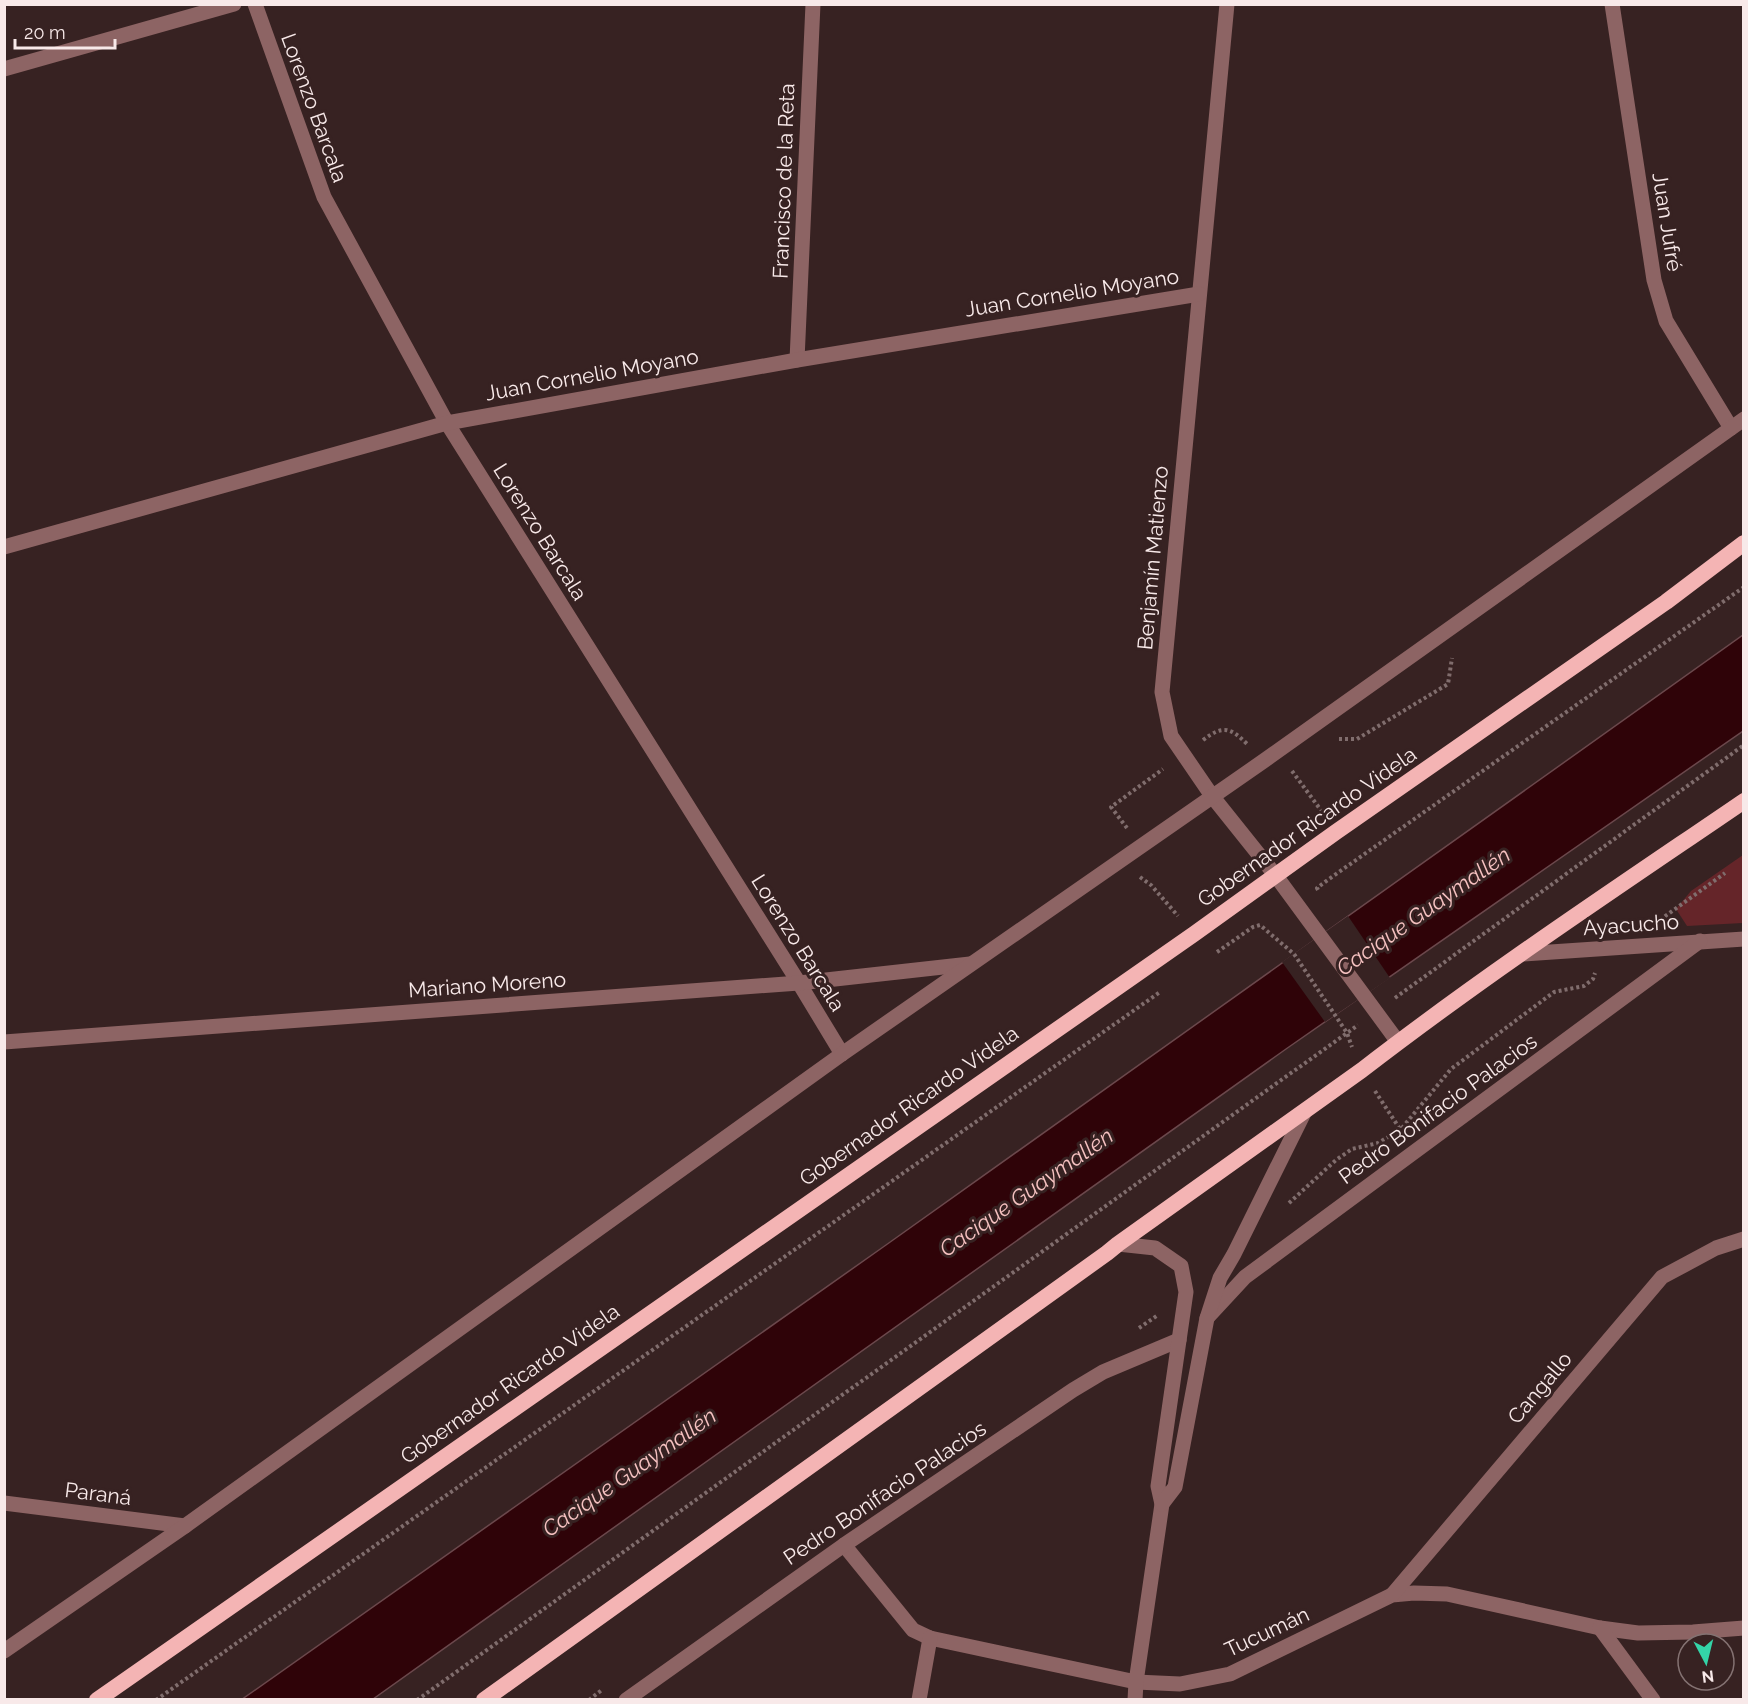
<svg xmlns="http://www.w3.org/2000/svg" width="1748" height="1704" viewBox="0 0 1748 1704" font-family="Raleway,sans-serif">
	<style>
		.green { fill: #652529 }
		.water { fill: #2f0308; stroke: #6b484c; stroke-width: 1.5 }
		.pier { fill: #372222 }
		.lines { fill: none; stroke-linecap: round; stroke-linejoin: round }
		.path { stroke: #806d6d; stroke-width: 4; stroke-dasharray: 3 3; stroke-linecap: butt }
		.minor { stroke: #8d6464; stroke-width: 15 }
		.tertiary { stroke: #8d6464; stroke-width: 15 }
		.trunk { stroke: #f4b4b4; stroke-width: 16 }
		.labels { text-anchor: middle; stroke-width: 6; stroke-linejoin: round; paint-order: stroke }
		.street-label { font-size: 21px; fill: #f8e9e9; stroke: #372222 }
		.water-label { font-size: 22px; font-style: italic; fill: #f6c2c1; stroke: #372222 }
	</style>
	<rect width="100%" height="100%" fill="#372222"/>
	<polygon class="green" points="1743,855 1743,923 1687,926 1676,909 1691,891"/>
	<polygon class="water" points="1743,635 1743,731 1286,1049 373,1699 241,1700 886,1245"/>
	<polygon class="pier" points="1348,916 1390,978 1325,1022 1282,962"/>
	<g class="lines">
		<g class="path">
			<polyline points="1339,739 1357,739 1448,684 1452,658"/>
			<path d="M1203 740C1223 725 1230 727 1247 744"/>
			<polyline points="1292,771 1323,813"/>
			<polyline points="1127,828 1111,807 1163,769"/>
			<polyline points="1140,877 1151,885 1178,916"/>
			<polyline points="1318,890 1317,888 1329,879 1744,587"/>
			<polyline points="1660,920 1725,873"/>
			<polyline points="1217,952 1253,927 1260,925 1294,954 1347,1033 1352,1047"/>
			<polyline points="1395,998 1744,745"/>
			<polyline points="1375,1091 1400,1129"/>
			<polyline points="1402,1128 1451,1069 1554,992 1584,986 1593,979 1595,973"/>
			<polyline points="1289,1203 1336,1160 1352,1149 1378,1143 1393,1134"/>
			<polyline points="1139,1328 1158,1315"/>
			<polyline points="156,1700 1160,992"/>
			<polyline points="417,1700 1358,1025"/>
			<polyline points="589,1700 603,1689"/>
		</g>
		<g class="minor">
			<polyline points="255,4 324,197 447,423 799,983 842,1054"/>
			<polyline points="1227,4 1162,692 1171,736 1212,796 1276,876"/>
			<polyline points="1612,4 1654,280 1666,321 1731,428"/>
			<polyline points="4,69 234,4"/>
			<polyline points="797,360 813,4"/>
			<polyline points="4,547 447,423 797,360 1199,294"/>
			<polyline points="1522,954 1744,939"/>
			<polyline points="4,1042 799,983 970,964"/>
			<polyline points="1207,1318 1245,1277 1700,941"/>
			<polyline points="4,1503 185,1526"/>
			<polyline points="844,1545 913,1630 930,1638 1136,1682 1180,1684 1230,1674 1392,1595 1414,1593 1447,1594 1600,1628 1638,1633 1693,1632 1744,1628"/>
			<polyline points="1392,1595 1662,1277 1716,1248 1744,1239"/>
			<polyline points="1600,1628 1653,1700"/>
			<polyline points="4,1651 185,1526 842,1054 1265,760 1744,419"/>
			<polyline points="626,1700 844,1545 1073,1390 1103,1372 1179,1340"/>
			<polyline points="919,1700 930,1638"/>
		</g>
		<g class="tertiary">
			<polyline points="1276,876 1398,1042"/>
			<polyline points="1118,1244 1155,1248 1181,1266 1186,1292 1158,1486 1162,1504 1136,1682 1135,1700"/>
			<polyline points="1162,1504 1175,1487 1207,1318 1220,1278 1234,1254 1305,1111"/>
		</g>
		<g class="trunk">
			<polyline points="97,1700 1194,934 1336,832 1666,602 1744,543"/>
			<path d="M484 1700 1107 1253 1118 1244 1362 1070C1485 975 1615 889 1744 801"/>
		</g>
	</g>
	<g class="labels">
		<g class="street-label">
			<text transform="translate(314 108) rotate(70)" y="7">Lorenzo Barcala</text>
			<text transform="translate(784 181) rotate(-88)" y="7">Francisco de la Reta</text>
			<text transform="translate(1667 222) rotate(81)" y="7">Juan Jufré</text>
			<text transform="translate(1072 293) rotate(-9)" y="7">Juan Cornelio Moyano</text>
			<text transform="translate(592 375) rotate(-10)" y="7">Juan Cornelio Moyano</text>
			<text transform="translate(540 532) rotate(58)" y="7">Lorenzo Barcala</text>
			<text transform="translate(1153 558) rotate(-85)" y="7">Benjamín Matienzo</text>
			<text transform="translate(1307 827) rotate(-35)" y="7">Gobernador Ricardo Videla</text>
			<text transform="translate(1631 925) rotate(-4)" y="7">Ayacucho</text>
			<text transform="translate(798 943) rotate(58)" y="7">Lorenzo Barcala</text>
			<text transform="translate(487 985) rotate(-4)" y="7">Mariano Moreno</text>
			<text transform="translate(909 1106) rotate(-35)" y="7">Gobernador Ricardo Videla</text>
			<text transform="translate(1438 1109) rotate(-36)" y="7">Pedro Bonifacio Palacios</text>
			<text transform="translate(510 1384) rotate(-35)" y="7">Gobernador Ricardo Videla</text>
			<text transform="translate(1540 1388) rotate(-50)" y="7">Cangallo</text>
			<text transform="translate(885 1493) rotate(-34)" y="7">Pedro Bonifacio Palacios</text>
			<text transform="translate(98 1494) rotate(7)" y="7">Paraná</text>
			<text transform="translate(1267 1632) rotate(-25)" y="7">Tucumán</text>
		</g>
		<g class="water-label">
			<text transform="translate(1423 911) rotate(-35)" y="8">Cacique Guaymallén</text>
			<text transform="translate(1026 1192) rotate(-35)" y="8">Cacique Guaymallén</text>
			<text transform="translate(629 1472) rotate(-35)" y="8">Cacique Guaymallén</text>
		</g>
	</g>
	<rect width="1748" height="1704" fill="none" stroke="#f8e9e9" stroke-width="12"/>
	<g transform="translate(1706 1662) rotate(173)"><circle r="28" fill="#372222" stroke="#847272" stroke-width="1.5"/>
	<path d="M0-4.5L10 22L0 15L-10 22Z" fill="#34d4a8"/>
	<text y="-9" font-size="16" font-weight="bold" text-anchor="middle" fill="#f8e9e9">N</text>
	</g>
	<path d="M15 39v9h100v-9" fill="none" stroke="#f8e9e9" stroke-width="3"/>
	<text x="24" y="39" font-size="18" fill="#f8e9e9" stroke="#372222" stroke-width="4.5" paint-order="stroke">20 m</text>
</svg>
